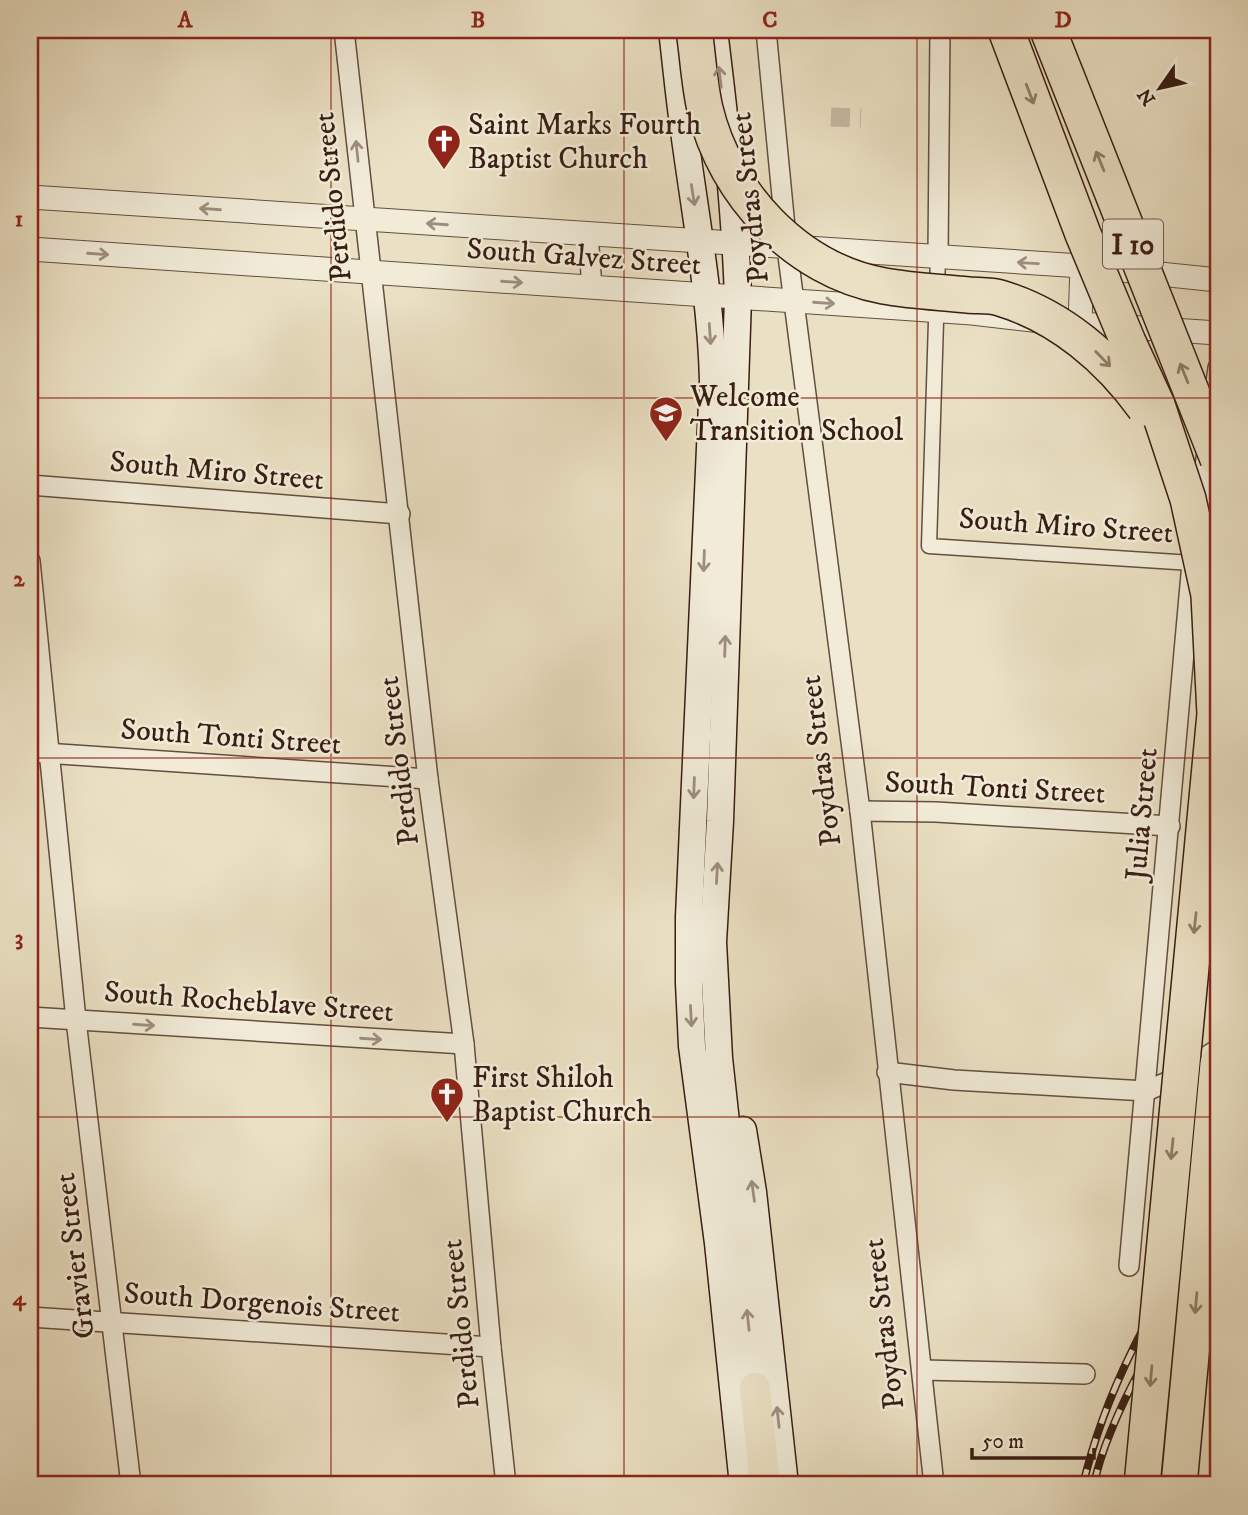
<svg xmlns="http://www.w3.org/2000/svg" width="1248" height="1515" viewBox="0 0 1248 1515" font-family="'IM FELL DW Pica',serif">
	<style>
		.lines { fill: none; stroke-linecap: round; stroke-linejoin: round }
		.minor-tunnel { stroke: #c6b9a0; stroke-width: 19; stroke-dasharray: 19 10; stroke-linecap: butt }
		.pedestrian-casing { stroke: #644e3f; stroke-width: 17 }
		.minor-casing { stroke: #644e3f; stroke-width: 22 }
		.tertiary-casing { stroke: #644e3f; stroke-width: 25 }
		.secondary-casing { stroke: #381d13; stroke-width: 29 }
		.primary-casing { stroke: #381d13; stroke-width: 32 }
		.pedestrian { stroke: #f1ebd8; stroke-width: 14 }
		.minor { stroke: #f1ebd8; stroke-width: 19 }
		.tertiary { stroke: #f1ebd8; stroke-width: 23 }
		.secondary { stroke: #f1ebd8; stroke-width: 26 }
		.primary { stroke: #eae0c3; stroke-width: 30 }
		.rail-casing { stroke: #381d13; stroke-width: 8 }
		.rail { stroke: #f1ebd8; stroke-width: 5; stroke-dasharray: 16; stroke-linecap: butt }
		.motorway-bridge-casing { stroke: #381d13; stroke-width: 38; stroke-linecap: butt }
		.motorway-bridge { stroke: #eae0c3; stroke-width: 35 }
		.oneway { stroke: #9e8e7f }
		.oneway2 { stroke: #917e6b }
		.grid { fill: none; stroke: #8f2418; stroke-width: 2; stroke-opacity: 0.55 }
		.labels { text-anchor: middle; stroke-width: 5; stroke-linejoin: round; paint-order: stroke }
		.shield { fill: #f1ebd8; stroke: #705b4e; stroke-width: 2 }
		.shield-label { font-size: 28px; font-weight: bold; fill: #381d13 }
		.poi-label { font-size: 30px; fill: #381d13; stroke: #f1ebd8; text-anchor: start }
		.street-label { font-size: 30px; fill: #381d13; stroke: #f1ebd8 }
		.neatline { fill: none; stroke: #8f2418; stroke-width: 2.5 }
		.grid-label { font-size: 23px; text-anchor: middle; font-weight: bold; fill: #8f2418 }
	</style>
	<rect width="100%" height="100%" fill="#eae0c3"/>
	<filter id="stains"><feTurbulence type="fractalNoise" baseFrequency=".00286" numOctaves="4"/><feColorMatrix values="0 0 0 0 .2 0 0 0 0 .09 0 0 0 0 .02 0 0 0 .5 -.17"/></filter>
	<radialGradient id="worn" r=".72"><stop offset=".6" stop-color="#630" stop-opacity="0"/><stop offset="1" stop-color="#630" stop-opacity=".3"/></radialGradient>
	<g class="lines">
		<polyline class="minor-tunnel" points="831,117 861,118"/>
		<g class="pedestrian-casing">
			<polyline id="pedestrian" points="938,257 929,546 1192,563"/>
		</g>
		<g class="minor-casing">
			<g id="minor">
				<polyline points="344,30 428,779 464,1044 491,1347 506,1485"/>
				<polyline points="766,30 787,248 860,811 934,1485"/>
				<polyline points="588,234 592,287"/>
				<polyline points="938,257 940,30"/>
				<polyline points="30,485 400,514"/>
				<polyline points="1199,512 1218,368"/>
				<polyline points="30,561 76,1020 131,1485"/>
				<polyline points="30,752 428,779"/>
				<polyline points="860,811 936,812 1170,826"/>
				<polyline points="30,1017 464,1044"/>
				<polyline points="887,1072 954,1080 1146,1091 1165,1083 1218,1049"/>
				<polyline points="1129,1266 1192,563"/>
				<polyline points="30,1317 491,1347"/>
				<polyline points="922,1370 1085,1374"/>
			</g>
		</g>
		<g class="tertiary-casing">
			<g id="tertiary">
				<polyline points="30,197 1082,266 1218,280"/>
				<polyline points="30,249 972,313 1050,322 1218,333"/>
				<polyline points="1080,324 1082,266"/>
			</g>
		</g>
		<g class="secondary-casing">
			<g id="secondary">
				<path d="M672 30C676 63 679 97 684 131 695 214 711 297 713 381L689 917V983L692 1046 718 1243 743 1485"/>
				<path d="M714 30C725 119 735 208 738 298L720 821 713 942 719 1058 755 1388"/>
				<polyline points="743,1130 753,1192 785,1485"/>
			</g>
		</g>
		<g class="primary-casing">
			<polyline id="primary" points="755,1388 765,1485"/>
		</g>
		<use href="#pedestrian" class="pedestrian"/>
		<use href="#minor" class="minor"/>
		<use href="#tertiary" class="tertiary"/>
		<use href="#secondary" class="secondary"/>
		<use href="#primary" class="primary"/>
		<g class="rail-casing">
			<g id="rail">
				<path d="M1083 1485C1108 1377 1163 1292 1218 1198"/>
				<path d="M1094 1485C1105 1424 1170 1303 1218 1263"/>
			</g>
		</g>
		<use href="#rail" class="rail"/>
		<g class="motorway-bridge-casing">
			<g id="motorway-bridge">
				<path d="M694 30C698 56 699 83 705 109 725 193 796 270 884 286 911 291 940 292 968 295 978 296 990 295 1000 298 1060 316 1109 358 1145 408"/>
				<polyline points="1006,30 1083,234 1128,342 1157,405 1188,499 1209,595 1215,714 1142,1485"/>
				<polyline points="1048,30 1218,459"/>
				<polyline points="1179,1485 1218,1064"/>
			</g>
		</g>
		<use href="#motorway-bridge" class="motorway-bridge"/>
	</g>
	<defs><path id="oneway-shaft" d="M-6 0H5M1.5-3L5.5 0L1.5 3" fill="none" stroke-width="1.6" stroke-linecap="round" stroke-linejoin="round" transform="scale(1.75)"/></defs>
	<g class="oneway">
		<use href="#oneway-shaft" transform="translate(720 77) rotate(-97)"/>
		<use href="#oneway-shaft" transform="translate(357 151) rotate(-96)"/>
		<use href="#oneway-shaft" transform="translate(693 195) rotate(81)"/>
		<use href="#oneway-shaft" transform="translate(210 209) rotate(-176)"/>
		<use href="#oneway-shaft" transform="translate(437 224) rotate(-176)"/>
		<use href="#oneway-shaft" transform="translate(98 254) rotate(4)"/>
		<use href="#oneway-shaft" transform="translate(1028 263) rotate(-177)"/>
		<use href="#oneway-shaft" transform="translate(512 282) rotate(4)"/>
		<use href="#oneway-shaft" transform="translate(824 303) rotate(4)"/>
		<use href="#oneway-shaft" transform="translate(710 334) rotate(86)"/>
		<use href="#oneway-shaft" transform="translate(704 561) rotate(92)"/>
		<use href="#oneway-shaft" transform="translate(725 646) rotate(-88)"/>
		<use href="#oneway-shaft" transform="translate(694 788) rotate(92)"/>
		<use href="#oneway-shaft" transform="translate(717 873) rotate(-87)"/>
		<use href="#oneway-shaft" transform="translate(691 1016) rotate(87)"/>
		<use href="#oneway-shaft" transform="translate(144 1025) rotate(4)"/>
		<use href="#oneway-shaft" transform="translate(371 1039) rotate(4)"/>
		<use href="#oneway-shaft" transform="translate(753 1191) rotate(-98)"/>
		<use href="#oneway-shaft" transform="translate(748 1320) rotate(-96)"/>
		<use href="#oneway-shaft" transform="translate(778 1417) rotate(-96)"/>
	</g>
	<g class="oneway2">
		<use href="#oneway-shaft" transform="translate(1030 94) rotate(69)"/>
		<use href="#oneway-shaft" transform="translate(1100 161) rotate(-112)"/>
		<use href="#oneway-shaft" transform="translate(1103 359) rotate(46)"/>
		<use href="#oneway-shaft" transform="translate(1184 373) rotate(-112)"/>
		<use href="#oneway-shaft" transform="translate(1195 923) rotate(96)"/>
		<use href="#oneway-shaft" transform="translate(1172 1149) rotate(96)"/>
		<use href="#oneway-shaft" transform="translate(1196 1303) rotate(95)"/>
		<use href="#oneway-shaft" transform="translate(1151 1376) rotate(95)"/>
	</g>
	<path class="grid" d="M331 30V1485M624 30V1485M917 30V1485M30 398H1218M30 758H1218M30 1117H1218"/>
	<defs>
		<g id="church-pin" transform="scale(1.75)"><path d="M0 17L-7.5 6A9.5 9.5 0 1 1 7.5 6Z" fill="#8f2418" stroke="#f1ebd8"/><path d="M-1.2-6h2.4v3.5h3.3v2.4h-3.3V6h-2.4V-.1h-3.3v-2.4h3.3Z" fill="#fff"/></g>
		<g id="school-pin" transform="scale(1.75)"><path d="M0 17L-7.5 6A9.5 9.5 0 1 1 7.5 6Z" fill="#8f2418" stroke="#f1ebd8"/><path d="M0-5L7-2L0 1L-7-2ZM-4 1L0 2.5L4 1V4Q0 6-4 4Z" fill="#fff"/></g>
	</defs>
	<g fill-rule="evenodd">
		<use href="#church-pin" x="444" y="141"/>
		<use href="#school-pin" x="666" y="413"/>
		<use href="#church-pin" x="447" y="1094"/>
	</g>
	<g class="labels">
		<rect class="shield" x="1103" y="219.5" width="60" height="49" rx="5"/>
		<g class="shield-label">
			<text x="1133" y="254">I 10</text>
		</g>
		<g class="poi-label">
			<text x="468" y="134">Saint Marks Fourth<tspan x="468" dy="34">Baptist Church</tspan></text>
			<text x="690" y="406">Welcome<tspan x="690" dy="34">Transition School</tspan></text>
			<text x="472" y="1087">First Shiloh<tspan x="472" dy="34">Baptist Church</tspan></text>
		</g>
		<g class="street-label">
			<text transform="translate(332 197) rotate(-96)" y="10">Perdido Street</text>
			<text transform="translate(749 198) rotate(-96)" y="10">Poydras Street</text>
			<text transform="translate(584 256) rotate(4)" y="10">South Galvez Street</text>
			<text transform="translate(217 470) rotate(5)" y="10">South Miro Street</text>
			<text transform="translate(1066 525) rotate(4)" y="10">South Miro Street</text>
			<text transform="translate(231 736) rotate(4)" y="10">South Tonti Street</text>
			<text transform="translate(398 761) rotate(-97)" y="10">Perdido Street</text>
			<text transform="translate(820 761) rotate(-97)" y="10">Poydras Street</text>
			<text transform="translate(995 787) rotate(3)" y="10">South Tonti Street</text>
			<text transform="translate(1141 814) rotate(-85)" y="10">Julia Street</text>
			<text transform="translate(249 1001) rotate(4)" y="10">South Rocheblave Street</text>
			<text transform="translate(74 1256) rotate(-97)" y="10">Gravier Street</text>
			<text transform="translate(262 1302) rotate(4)" y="10">South Dorgenois Street</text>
			<text transform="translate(460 1324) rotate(-96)" y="10">Perdido Street</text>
			<text transform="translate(883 1324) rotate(-97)" y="10">Poydras Street</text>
		</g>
	</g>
	<rect width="1248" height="1515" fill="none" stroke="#eae0c3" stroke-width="77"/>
	<g transform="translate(1160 88) rotate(236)" stroke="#f1ebd8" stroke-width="5" paint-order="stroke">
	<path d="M0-5L12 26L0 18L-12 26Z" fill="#381d13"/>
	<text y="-10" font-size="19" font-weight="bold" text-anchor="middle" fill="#381d13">N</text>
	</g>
	<path d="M972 1448v10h122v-10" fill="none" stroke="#381d13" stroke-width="3.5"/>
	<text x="982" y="1448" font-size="21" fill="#381d13" stroke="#f1ebd8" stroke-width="5" paint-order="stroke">50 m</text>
	<rect x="38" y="38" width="1172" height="1438" class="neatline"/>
	<g class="grid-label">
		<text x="185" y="27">A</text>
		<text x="478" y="27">B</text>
		<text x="770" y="27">C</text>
		<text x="1063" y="27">D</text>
		<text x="19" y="226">1</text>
		<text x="19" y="586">2</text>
		<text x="19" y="945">3</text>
		<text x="19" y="1305">4</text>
	</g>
	<rect width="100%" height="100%" filter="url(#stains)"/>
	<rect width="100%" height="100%" fill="url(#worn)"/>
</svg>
